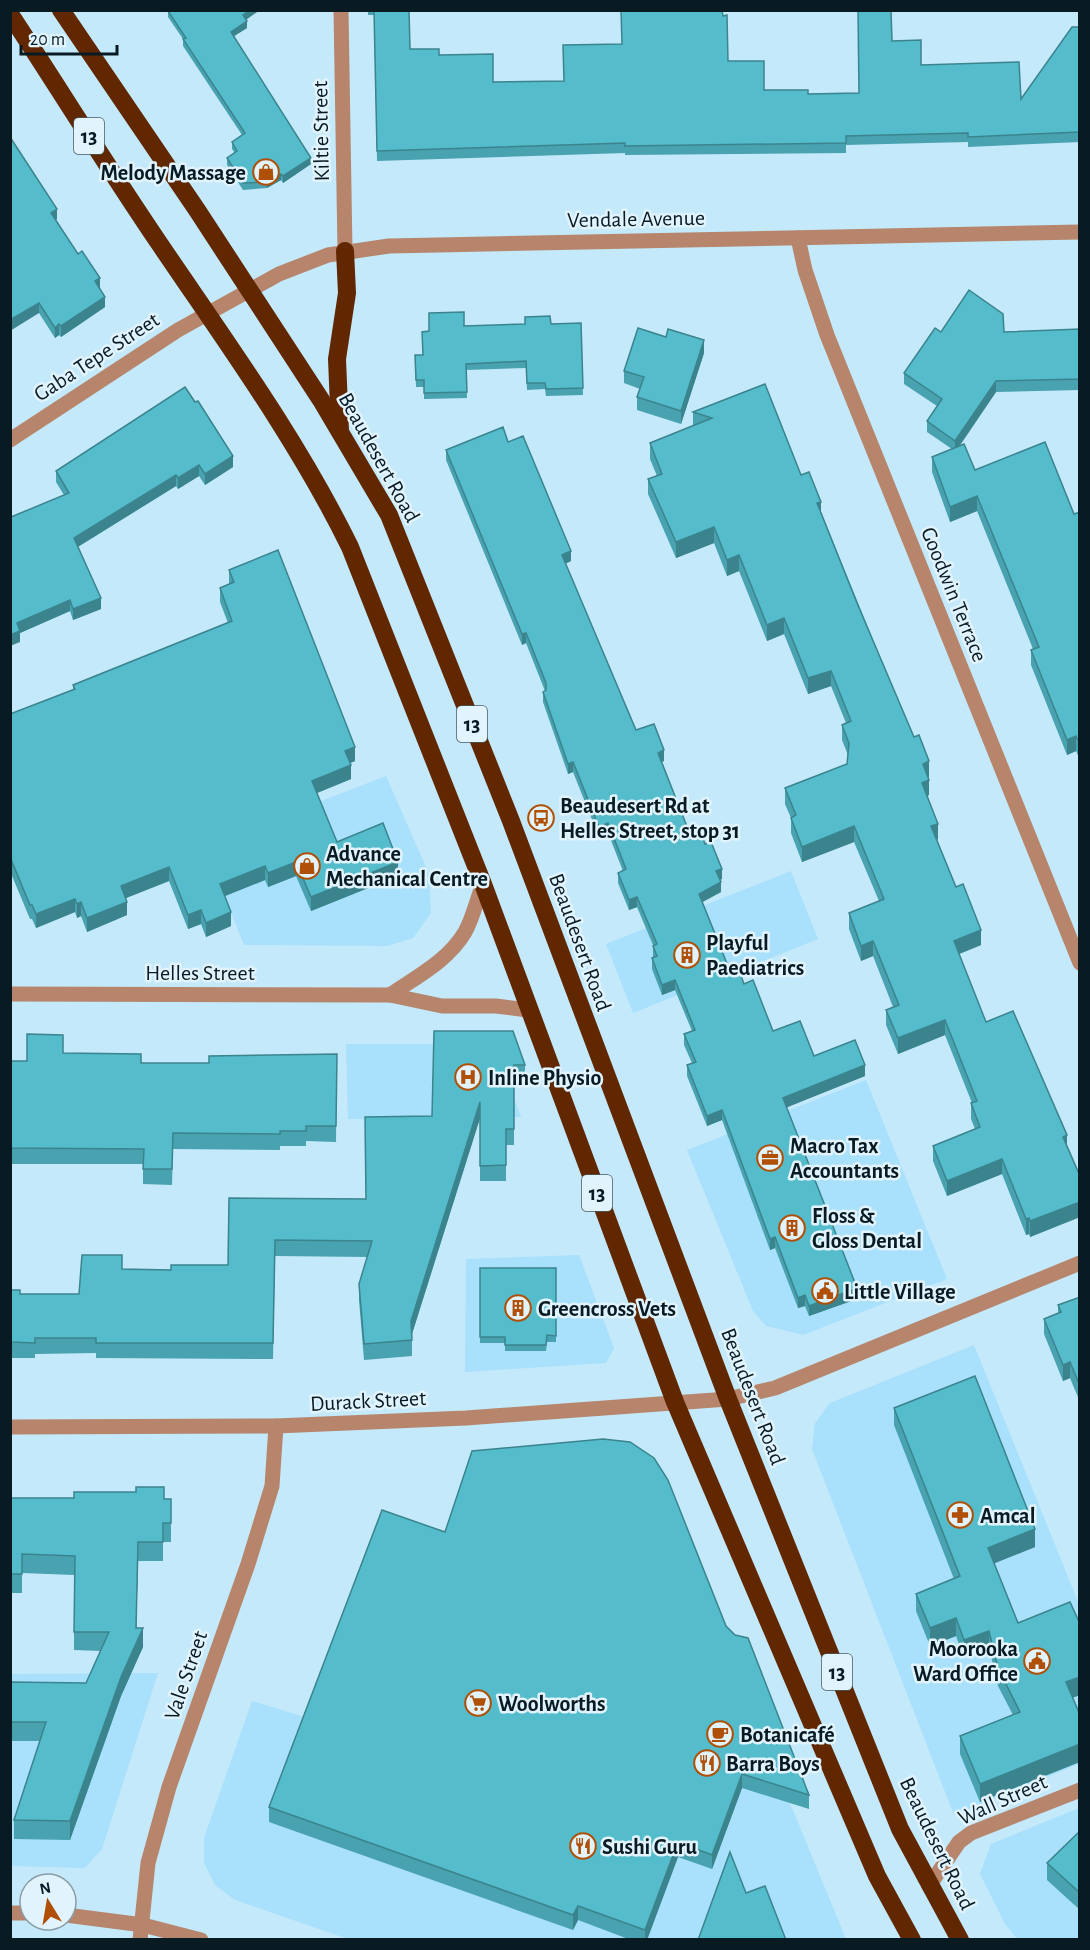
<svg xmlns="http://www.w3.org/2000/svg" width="1090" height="1950" viewBox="0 0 1090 1950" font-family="'Alegreya Sans',sans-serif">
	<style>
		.built { fill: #a9e0fb }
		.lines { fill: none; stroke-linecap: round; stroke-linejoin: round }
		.minor { stroke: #b6856c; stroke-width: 15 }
		.highway { stroke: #602700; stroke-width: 18 }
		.wall { fill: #48a2af }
		.shaded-wall { fill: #3b848e }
		.building { fill: #54bccb; stroke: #3b848e; stroke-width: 1.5 }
		.labels { text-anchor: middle; stroke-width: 5; stroke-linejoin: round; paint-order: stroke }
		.shield { fill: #e1f3fc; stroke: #495b63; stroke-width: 1.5 }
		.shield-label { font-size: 21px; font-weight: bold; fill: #081a22 }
		.street-label { font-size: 22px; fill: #081a22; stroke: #e1f3fc }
		.poi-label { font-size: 22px; font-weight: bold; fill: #081a22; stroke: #e1f3fc; text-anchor: start }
	</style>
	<rect width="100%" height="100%" fill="#c4e9fb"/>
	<g class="built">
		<polygon points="386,776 429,874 431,913 413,938 387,946 244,945 204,846"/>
		<polygon points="791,871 818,939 633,1013 606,944"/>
		<polygon points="346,1044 494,1044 521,1117 348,1119"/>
		<polygon points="866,1080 947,1279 803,1335 766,1326 753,1311 687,1150"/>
		<polygon points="579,1255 614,1348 606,1363 465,1372 466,1259"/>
		<polygon points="974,1345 1079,1604 1079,1764 954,1815 812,1449 815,1423 830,1403"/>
		<polygon points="382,1525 790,1803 846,1939 348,1939 235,1900 215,1885 204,1863 204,1838 252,1701 308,1718"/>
		<polygon points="158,1673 102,1849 85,1868 11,1866 11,1674"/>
		<polygon points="1079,1808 1079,1939 1017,1939 1005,1924 980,1874 991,1844"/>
	</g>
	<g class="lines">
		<g class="minor">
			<polyline points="341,10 345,251"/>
			<polyline points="798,238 805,270 827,335 1080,963"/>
			<polyline points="10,440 178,330 279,274 328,255 389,246 1080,232"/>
			<polyline points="10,994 390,995 442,1006 496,1006 528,1010"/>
			<path d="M390 995C416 977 448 961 465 932 473 918 477 899 483 884"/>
			<polyline points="10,1427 276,1426 466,1418 728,1399 775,1388 1080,1263"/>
			<polyline points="929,1886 959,1842 971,1833 1080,1790"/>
			<polyline points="10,1913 30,1913"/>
			<polyline points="66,1915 143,1925 201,1940"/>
			<polyline points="140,1940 148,1863 169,1787 248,1564 272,1486 276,1426"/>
		</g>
		<g class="highway">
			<polyline points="61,10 197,210 321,400 389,515 511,821 728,1399 900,1829 960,1940"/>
			<path d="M10 14C60 90 108 168 159 243 226 342 297 439 350 547L483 884 675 1402 877 1876 912 1940"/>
			<polyline points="340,431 337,359 347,293 345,251"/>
		</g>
	</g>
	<g class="wall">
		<polygon points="368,10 409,10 410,49 439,55 493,82 564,81 728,61 764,90 808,94 859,93 892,41 921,65 1021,99 1080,27 1080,142 968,147 968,142 846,145 846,153 625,155 625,153 377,161 374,15 368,15"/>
		<polygon points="168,11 246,20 247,28 234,36 311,164 283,183 281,180 267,188 243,190 227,165 227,158 235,153 232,149 232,142 242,135 183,46 183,39 168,17"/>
		<polygon points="10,137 57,219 56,220 100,288 105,307 61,337 59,335 55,338 39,313"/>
		<polygon points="581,323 583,395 546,396 545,389 527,390 526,368 466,370 467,398 424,399 424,387 416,387 415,355 422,355 429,331 464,326"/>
		<polygon points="1080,329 1080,390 996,392 959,447 975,470 1074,514 1080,512 1080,760 1076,751 1067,755 1031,665 1031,650 1033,649 977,511 950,522 932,472 932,457 952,449 927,432 927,421 937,406 904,384 904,373 941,332 1004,332"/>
		<polygon points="704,353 681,424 637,410 637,397 640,389 624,383 624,371"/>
		<polygon points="765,384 801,475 821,512 929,777 928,777 929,795 927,796 938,839 937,840 956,887 981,945 959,954 986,1022 1067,1147 1080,1176 1080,1217 1030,1237 1029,1234 1026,1235 1002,1174 947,1196 933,1161 933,1146 975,1129 971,1119 971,1103 972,1103 945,1035 898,1054 886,1025 886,1010 893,1007 873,956 861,961 849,929 849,913 879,901 854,842 802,862 791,833 791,818 785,804 785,788 847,764 848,755 842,740 842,725 846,723 831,686 808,694 784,634 767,641 739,571 727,576 714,543 676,558 648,494 648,479 657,476 650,459 650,443 693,426 693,412"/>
		<polygon points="185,387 233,467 205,485 199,476 178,489 176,486 78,547 101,609 73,620 70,611 20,633 20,642 11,517 64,495 56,482 56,471"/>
		<polygon points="508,442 571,561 565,564 636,730 664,761 662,762 690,834 705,844 722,879 720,880 721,892 702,902 732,976 744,984 773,1031 814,1056 865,1076 786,1107 857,1299 809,1316 805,1306 798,1308 775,1248 770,1250 722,1120 707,1126 687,1076 687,1065 692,1063 684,1045 684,1034 692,1031 675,990 662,995 652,969 652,958 653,958 653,945 637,907 629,910 618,883 618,873 623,871 608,833 599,837 573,772 568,774 543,702 543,692 545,691 526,643 522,645 446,460 446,450"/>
		<polygon points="229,570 355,761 350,763 351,779 317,793 337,842 398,876 311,911 296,876 268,887 265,880 225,896 231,926 206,937 201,924 188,929 169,881 126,898 127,915 87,932 81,916 77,918 75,912 36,928 32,919 30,919 10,871 10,714 73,690 73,685 228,623 220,602 220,588 229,584"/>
		<polygon points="434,1031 525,1065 525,1080 514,1080 514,1145 506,1145 506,1181 480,1181 480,1118 412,1334 412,1356 364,1360 359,1300 359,1284 367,1257 275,1256 273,1359 96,1358 96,1353 35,1354 35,1358 10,1358 10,1290 20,1294 79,1294 122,1269 171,1270 228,1265 229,1198 366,1199 432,1116"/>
		<polygon points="63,1053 141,1063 209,1063 337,1054 336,1142 306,1141 306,1146 280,1146 280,1150 173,1149 172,1185 143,1184 143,1164 10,1164 10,1061 27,1061"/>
		<polygon points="480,1268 556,1268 556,1342 547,1342 546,1351 505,1351 505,1343 480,1343"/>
		<polygon points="1080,1297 1080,1402 1070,1378 1063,1381 1044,1334 1044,1319 1058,1313 1058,1305"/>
		<polygon points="894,1408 1035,1547 994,1563 1018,1623 1080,1624 1080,1695 1072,1698 980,1802 960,1754 960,1736 1013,1715 998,1686 989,1648 964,1658 956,1636 930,1646 916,1611 916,1594 954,1579 894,1425"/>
		<polygon points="10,1498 171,1499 171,1542 163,1542 163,1561 138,1561 136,1628 143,1647 121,1696 70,1840 14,1839 14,1820 40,1741 10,1741 10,1682 86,1683 101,1651 74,1650 74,1575 22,1573 22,1593 10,1593"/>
		<polygon points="445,1532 726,1626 809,1795 809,1809 742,1788 712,1869 678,1857 647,1940 631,1940 578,1920 573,1930 269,1822 269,1807"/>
		<polygon points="1080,1831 1080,1910 1047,1880 1047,1863"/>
	</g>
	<g class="shaded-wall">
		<polygon points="250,10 260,10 243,22 243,15"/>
		<polygon points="247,21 247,28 231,38 231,32"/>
		<polygon points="311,158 311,164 283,183 283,176"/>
		<polygon points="281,174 281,180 267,188 267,182"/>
		<polygon points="57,209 57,219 51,223 51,213"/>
		<polygon points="100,278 100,288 95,292 95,281"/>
		<polygon points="105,297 105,307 61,337 61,326"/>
		<polygon points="39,303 39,313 10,331 10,320"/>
		<polygon points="59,324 59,335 55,338 55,328"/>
		<polygon points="704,340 704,353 681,424 681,411"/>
		<polygon points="996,381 996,392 955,452 955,441"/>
		<polygon points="233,456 233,467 205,485 205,474"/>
		<polygon points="199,465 199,476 178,489 178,478"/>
		<polygon points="176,475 176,486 74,549 74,538"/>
		<polygon points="977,496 977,511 950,522 950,507"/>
		<polygon points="821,502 821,518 817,503"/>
		<polygon points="714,527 714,543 676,558 676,542"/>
		<polygon points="571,551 571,561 562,565 562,555"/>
		<polygon points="739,555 739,571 727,576 727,560"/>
		<polygon points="101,598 101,609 73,620 73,609"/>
		<polygon points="70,600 70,611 20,633 20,642 10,646 10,635 17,623"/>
		<polygon points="784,618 784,634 767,641 767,625"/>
		<polygon points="526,633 526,643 522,645 522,634"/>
		<polygon points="831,671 831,686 808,694 808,678"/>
		<polygon points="1076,736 1076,751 1067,755 1067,740"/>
		<polygon points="355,747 355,761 345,765 345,751"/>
		<polygon points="664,750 664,761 658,763 658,753"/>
		<polygon points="929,761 929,777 923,780 923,764"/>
		<polygon points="573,762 573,772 568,774 568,764"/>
		<polygon points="351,765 351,779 312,795 312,781"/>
		<polygon points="929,780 929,795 922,798 922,783"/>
		<polygon points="608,823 608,833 599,837 599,827"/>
		<polygon points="938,824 938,839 931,842 931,826"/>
		<polygon points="854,826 854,842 802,862 802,847"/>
		<polygon points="296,862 296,876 268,887 268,873"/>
		<polygon points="398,862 398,876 311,911 311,897"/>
		<polygon points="265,866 265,880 220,898 220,884"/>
		<polygon points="169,867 169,881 121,900 121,886"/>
		<polygon points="722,869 722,879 716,881 716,871"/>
		<polygon points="721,882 721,892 699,904 699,894"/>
		<polygon points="637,897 637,907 629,910 629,900"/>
		<polygon points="75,899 75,912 36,928 36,914"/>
		<polygon points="81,902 81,916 77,918 77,904"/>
		<polygon points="127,902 127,915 87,932 87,918"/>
		<polygon points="201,910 201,924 188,929 188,915"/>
		<polygon points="231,912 231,926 206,937 206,923"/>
		<polygon points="981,930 981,945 954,956 954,941"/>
		<polygon points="873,941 873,956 861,961 861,946"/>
		<polygon points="675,980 675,990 662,995 662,985"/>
		<polygon points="945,1020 945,1035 898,1054 898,1038"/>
		<polygon points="865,1065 865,1076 783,1109 783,1098"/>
		<polygon points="480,1102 480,1118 411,1337 411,1321"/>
		<polygon points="722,1110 722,1120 707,1126 707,1116"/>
		<polygon points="1067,1135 1067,1151 1063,1137"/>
		<polygon points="1002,1159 1002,1174 947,1196 947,1181"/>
		<polygon points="1080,1202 1080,1217 1030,1237 1030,1221"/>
		<polygon points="1029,1218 1029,1234 1026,1235 1026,1219"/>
		<polygon points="775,1237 775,1248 770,1250 770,1239"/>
		<polygon points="857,1288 857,1299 809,1316 809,1306"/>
		<polygon points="805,1295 805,1306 798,1308 798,1298"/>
		<polygon points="1070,1362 1070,1378 1063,1381 1063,1365"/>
		<polygon points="1035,1529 1035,1547 988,1566 988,1548"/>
		<polygon points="138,1542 136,1645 143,1628 143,1647 121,1696 70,1840 70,1821"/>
		<polygon points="956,1618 956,1636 930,1646 930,1628"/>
		<polygon points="989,1631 989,1648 964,1658 964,1640"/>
		<polygon points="1080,1677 1080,1695 1066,1700 1066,1682"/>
		<polygon points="1080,1744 1080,1762 980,1802 980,1784"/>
		<polygon points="742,1774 742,1788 712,1869 712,1855"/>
		<polygon points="678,1842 678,1857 647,1940 645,1940 645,1930"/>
		<polygon points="578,1906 578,1920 573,1930 573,1915"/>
	</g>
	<g class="building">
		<polygon points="250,10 243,15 247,21 231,32 311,158 283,176 281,174 267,182 243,183 227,158 237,151 232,142 245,133 183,39 186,38 168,11"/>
		<polygon points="374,10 409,10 410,49 439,49 439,55 493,54 493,82 564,81 563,45 622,44 621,10 722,10 723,16 727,15 728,61 764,61 764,90 808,90 808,94 859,93 858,10 891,10 892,41 921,40 921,65 1019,62 1021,99 1072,27 1080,27 1080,132 968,137 968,133 846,136 846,143 625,146 625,143 377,151"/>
		<polygon points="10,137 57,209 51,213 78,254 82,251 100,278 95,281 105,297 61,326 59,324 55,328 39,303 10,320"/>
		<polygon points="969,290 1003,314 1004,332 1080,329 1080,379 996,381 955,441 927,421 942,399 904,373 935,328 941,332"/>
		<polygon points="464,312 464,326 525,324 525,317 550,316 551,324 581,323 583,388 546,389 545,383 527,383 526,361 466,364 467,392 424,393 424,380 416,380 415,355 423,355 422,332 429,331 429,313"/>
		<polygon points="638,328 666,337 668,329 704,340 681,411 637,397 644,377 624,371"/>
		<polygon points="765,384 801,475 809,472 821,502 817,503 857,603 914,737 919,735 929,761 923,764 929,780 922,783 938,824 931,826 956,887 963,884 981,930 954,941 986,1022 1013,1011 1067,1135 1063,1137 1080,1176 1080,1202 1030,1221 1029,1218 1026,1219 1002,1159 947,1181 933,1146 980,1127 971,1103 977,1101 945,1020 898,1038 886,1010 899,1005 873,941 861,946 849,913 884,899 854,826 802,847 791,818 796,815 785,788 847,764 849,743 842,725 851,721 831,671 808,678 784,618 767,625 739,555 727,560 714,527 676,542 648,479 662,474 650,443 712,418 693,412"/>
		<polygon points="185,387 195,402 198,401 233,456 205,474 199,465 178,478 176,475 74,538 101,598 73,609 70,600 17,623 20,631 10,635 10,515 11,517 69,493 56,471"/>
		<polygon points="503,427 508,442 523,436 571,551 562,555 636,730 654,724 664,750 658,753 690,834 700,830 705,844 711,842 722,869 716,871 721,882 699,894 732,976 740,973 744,984 753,980 773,1031 800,1021 814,1056 855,1040 865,1065 783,1098 857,1288 809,1306 805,1295 798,1298 775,1237 770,1239 722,1110 707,1116 687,1065 696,1062 684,1034 695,1030 675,980 662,985 652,958 657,956 653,946 657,944 637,897 629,900 618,873 626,869 608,823 599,827 573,762 568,764 543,692 546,690 546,683 526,633 522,634 446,450"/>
		<polygon points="1045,442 1074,514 1080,512 1080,745 1076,736 1067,740 1031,650 1039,647 977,496 950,507 932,457 964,444 975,470"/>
		<polygon points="278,550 355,747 345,751 351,765 312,781 337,842 383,823 398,862 311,897 296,862 268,873 265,866 220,884 231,912 206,923 201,910 188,915 169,867 121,886 127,902 87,918 81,902 77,904 75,899 36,914 32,905 30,905 10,857 10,714 75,689 73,685 232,621 220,588 234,582 229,570"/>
		<polygon points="434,1031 513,1031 525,1065 514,1065 514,1129 506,1129 506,1165 480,1166 480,1102 411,1321 412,1340 364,1344 359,1284 372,1241 275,1240 273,1343 96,1343 96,1338 35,1338 35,1343 10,1342 10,1290 20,1290 20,1294 79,1294 82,1255 122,1255 122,1269 171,1270 171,1265 228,1265 229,1198 366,1199 365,1117 432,1116"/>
		<polygon points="27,1034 63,1035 63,1053 141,1054 141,1063 209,1063 209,1056 337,1054 336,1126 306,1126 306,1131 280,1131 280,1134 173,1133 172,1169 143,1169 144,1149 10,1148 10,1061 27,1061"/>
		<polygon points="480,1268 556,1268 556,1336 547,1335 546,1345 505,1345 505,1337 480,1337"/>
		<polygon points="1080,1297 1080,1386 1070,1362 1063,1365 1044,1319 1061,1312 1058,1305"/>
		<polygon points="975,1376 1035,1529 988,1548 1018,1623 1070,1602 1080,1624 1080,1677 1066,1682 1080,1715 1080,1744 980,1784 960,1736 1020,1712 998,1668 989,1631 964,1640 956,1618 930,1628 916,1594 960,1576 894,1408"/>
		<polygon points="603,1439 630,1442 654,1458 668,1480 726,1626 735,1635 748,1638 809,1795 742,1774 712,1855 678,1842 645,1930 578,1906 573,1915 269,1807 382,1510 445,1532 472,1451"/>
		<polygon points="136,1487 164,1487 164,1499 171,1499 171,1523 163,1523 163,1542 138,1542 136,1628 143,1628 121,1677 70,1821 14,1820 46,1722 10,1722 10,1682 86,1683 109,1632 74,1632 75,1556 22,1554 22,1574 10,1574 10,1498 74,1498 74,1492 136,1492"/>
		<polygon points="1080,1831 1080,1893 1047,1863"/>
		<polygon points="730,1852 746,1893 765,1886 786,1940 698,1940"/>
	</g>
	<defs>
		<g id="shop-ring" transform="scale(1.35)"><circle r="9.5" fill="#e1f3fc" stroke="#b05006" stroke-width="1.5"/><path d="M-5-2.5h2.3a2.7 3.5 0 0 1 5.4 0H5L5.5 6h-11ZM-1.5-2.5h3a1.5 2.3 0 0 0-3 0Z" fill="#b05006"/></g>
		<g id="bus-ring" transform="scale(1.35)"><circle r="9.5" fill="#e1f3fc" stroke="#b05006" stroke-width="1.5"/><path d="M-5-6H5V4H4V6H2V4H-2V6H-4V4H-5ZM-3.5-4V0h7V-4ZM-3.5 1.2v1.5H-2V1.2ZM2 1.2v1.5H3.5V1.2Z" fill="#b05006"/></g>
		<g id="building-ring" transform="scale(1.35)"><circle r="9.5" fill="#e1f3fc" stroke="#b05006" stroke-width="1.5"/><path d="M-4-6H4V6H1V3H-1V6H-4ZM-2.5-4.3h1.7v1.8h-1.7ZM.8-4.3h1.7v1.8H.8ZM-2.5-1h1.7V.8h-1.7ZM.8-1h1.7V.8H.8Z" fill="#b05006"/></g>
		<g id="hospital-ring" transform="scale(1.35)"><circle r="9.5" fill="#e1f3fc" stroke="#b05006" stroke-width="1.5"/><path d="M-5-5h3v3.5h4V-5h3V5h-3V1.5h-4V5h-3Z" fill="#b05006"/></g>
		<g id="office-ring" transform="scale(1.35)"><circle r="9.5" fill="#e1f3fc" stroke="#b05006" stroke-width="1.5"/><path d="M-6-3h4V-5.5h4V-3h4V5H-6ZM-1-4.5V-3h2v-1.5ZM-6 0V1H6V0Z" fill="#b05006"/></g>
		<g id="civic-ring" transform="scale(1.35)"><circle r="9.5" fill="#e1f3fc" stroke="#b05006" stroke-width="1.5"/><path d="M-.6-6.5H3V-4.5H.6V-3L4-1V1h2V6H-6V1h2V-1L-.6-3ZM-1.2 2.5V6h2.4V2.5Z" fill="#b05006"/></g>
		<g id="pharmacy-ring" transform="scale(1.35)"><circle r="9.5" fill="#e1f3fc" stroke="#b05006" stroke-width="1.5"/><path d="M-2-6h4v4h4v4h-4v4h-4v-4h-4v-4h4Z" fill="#b05006"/></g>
		<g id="supermarket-ring" transform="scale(1.35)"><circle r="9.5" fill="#e1f3fc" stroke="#b05006" stroke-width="1.5"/><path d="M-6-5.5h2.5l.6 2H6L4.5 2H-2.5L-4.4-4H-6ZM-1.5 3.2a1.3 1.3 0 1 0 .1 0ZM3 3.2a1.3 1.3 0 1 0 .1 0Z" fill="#b05006"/></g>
		<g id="cafe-ring" transform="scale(1.35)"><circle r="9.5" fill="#e1f3fc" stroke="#b05006" stroke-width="1.5"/><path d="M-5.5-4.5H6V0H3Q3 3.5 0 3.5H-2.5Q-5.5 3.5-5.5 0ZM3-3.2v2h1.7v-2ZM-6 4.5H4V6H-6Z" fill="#b05006"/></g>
		<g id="restaurant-ring" transform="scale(1.35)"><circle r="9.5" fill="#e1f3fc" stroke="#b05006" stroke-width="1.5"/><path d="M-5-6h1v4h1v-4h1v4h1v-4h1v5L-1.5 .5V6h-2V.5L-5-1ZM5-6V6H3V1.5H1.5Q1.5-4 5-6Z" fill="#b05006"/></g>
	</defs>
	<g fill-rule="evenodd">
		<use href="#shop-ring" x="266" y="172"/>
		<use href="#bus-ring" x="541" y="818"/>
		<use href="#shop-ring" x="307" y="866"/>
		<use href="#building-ring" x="687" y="955"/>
		<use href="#hospital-ring" x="468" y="1077"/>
		<use href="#office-ring" x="770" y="1158"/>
		<use href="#building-ring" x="792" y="1228"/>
		<use href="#civic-ring" x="825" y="1291"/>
		<use href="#building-ring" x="518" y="1308"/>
		<use href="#pharmacy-ring" x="960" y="1515"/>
		<use href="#civic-ring" x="1037" y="1661"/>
		<use href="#supermarket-ring" x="478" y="1703"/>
		<use href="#cafe-ring" x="720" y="1734"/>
		<use href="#restaurant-ring" x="707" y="1763"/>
		<use href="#restaurant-ring" x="583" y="1846"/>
	</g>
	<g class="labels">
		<g class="shield">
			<rect x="74" y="118" width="30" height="36" rx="4.5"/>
			<rect x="457" y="706" width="30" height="36" rx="4.5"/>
			<rect x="582" y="1175" width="30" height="36" rx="4.5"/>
			<rect x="822" y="1654" width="30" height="36" rx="4.5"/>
		</g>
		<g class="shield-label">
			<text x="89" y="143">13</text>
			<text x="472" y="731">13</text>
			<text x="597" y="1200">13</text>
			<text x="837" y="1679">13</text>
		</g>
		<g class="street-label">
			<text transform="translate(320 131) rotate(-91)" y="8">Kiltie Street</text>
			<text transform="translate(636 218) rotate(-1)" y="8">Vendale Avenue</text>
			<text transform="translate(96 356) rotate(-33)" y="8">Gaba Tepe Street</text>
			<text transform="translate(380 457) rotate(61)" y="8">Beaudesert Road</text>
			<text transform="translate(955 594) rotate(68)" y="8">Goodwin Terrace</text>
			<text transform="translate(581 942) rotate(70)" y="8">Beaudesert Road</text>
			<text x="200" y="980">Helles Street</text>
			<text transform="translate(754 1396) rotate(69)" y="8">Beaudesert Road</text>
			<text transform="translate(368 1400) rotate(-3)" y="8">Durack Street</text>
			<text transform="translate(185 1675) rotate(-71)" y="8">Vale Street</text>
			<text transform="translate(1002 1799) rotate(-24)" y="8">Wall Street</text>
			<text transform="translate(938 1843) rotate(64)" y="8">Beaudesert Road</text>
		</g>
		<g class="poi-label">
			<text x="246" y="180" text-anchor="end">Melody Massage</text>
			<text x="560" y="813">Beaudesert Rd at<tspan x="560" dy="25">Helles Street, stop 31</tspan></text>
			<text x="326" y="861">Advance<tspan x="326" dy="25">Mechanical Centre</tspan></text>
			<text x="706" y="950">Playful<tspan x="706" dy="25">Paediatrics</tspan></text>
			<text x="488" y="1085">Inline Physio</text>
			<text x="790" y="1153">Macro Tax<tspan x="790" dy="25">Accountants</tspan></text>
			<text x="812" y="1223">Floss &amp;<tspan x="812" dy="25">Gloss Dental</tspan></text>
			<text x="844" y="1299">Little Village</text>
			<text x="538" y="1316">Greencross Vets</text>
			<text x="980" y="1523">Amcal</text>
			<text x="1018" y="1656" text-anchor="end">Moorooka<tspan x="1018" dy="25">Ward Office</tspan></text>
			<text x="498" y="1711">Woolworths</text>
			<text x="740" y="1742">Botanicafé</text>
			<text x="726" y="1771">Barra Boys</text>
			<text x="602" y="1854">Sushi Guru</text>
		</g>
	</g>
	<rect width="1090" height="1950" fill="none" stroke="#081a22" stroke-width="24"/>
	<g transform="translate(48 1902) rotate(349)"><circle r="28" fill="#e1f3fc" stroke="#8a9ca5" stroke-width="1.5"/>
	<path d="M0-4.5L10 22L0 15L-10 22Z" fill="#b05006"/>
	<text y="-9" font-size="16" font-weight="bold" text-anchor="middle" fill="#081a22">N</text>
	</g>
	<path d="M21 45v9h96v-9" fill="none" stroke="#081a22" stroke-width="3"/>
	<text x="30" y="45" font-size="18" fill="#081a22" stroke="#e1f3fc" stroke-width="4.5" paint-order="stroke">20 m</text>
</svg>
